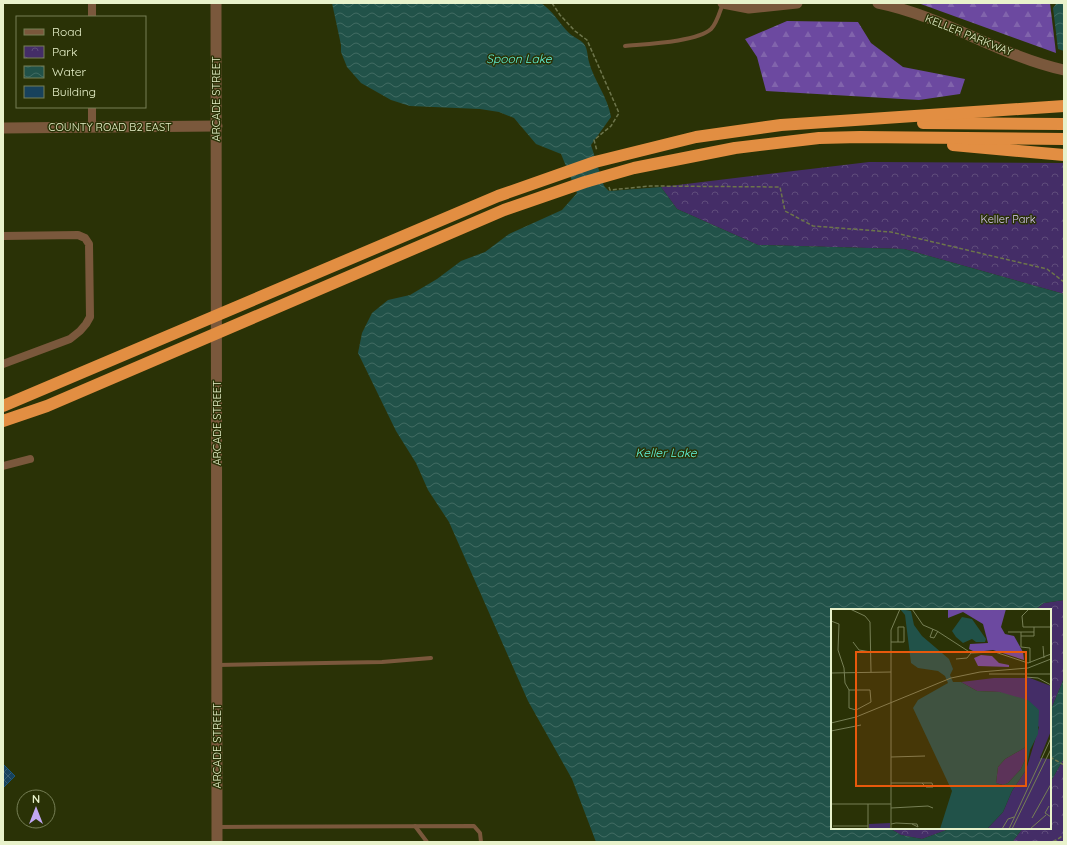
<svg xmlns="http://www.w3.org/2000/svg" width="1067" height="845" viewBox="0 0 1067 845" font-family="Quicksand,sans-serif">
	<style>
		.forest { fill: url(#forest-firs) }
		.park { fill: url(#park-crowns) }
		.water { fill: url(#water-waves) }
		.building { fill: url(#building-cross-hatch); stroke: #1b587d }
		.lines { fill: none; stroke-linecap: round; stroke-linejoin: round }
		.path { stroke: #6d754b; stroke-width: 1.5; stroke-dasharray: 4 2; stroke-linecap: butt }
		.service { stroke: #7a583c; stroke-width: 4 }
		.minor { stroke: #7a583c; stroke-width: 8 }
		.tertiary { stroke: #7a583c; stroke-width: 11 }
		.motorway { stroke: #e28e42; stroke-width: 12 }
		.labels { text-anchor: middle; stroke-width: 3; stroke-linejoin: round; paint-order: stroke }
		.street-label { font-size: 11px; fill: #e8f2cb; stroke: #2a3206 }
		.park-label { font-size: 11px; fill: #dccdfc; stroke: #2a3206 }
		.water-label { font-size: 12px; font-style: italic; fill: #62f8df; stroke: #2a3206 }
		.inset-road { fill: none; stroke: #767f55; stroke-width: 1 }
		.view { fill: #e8590c; fill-opacity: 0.15; stroke: #e8590c; stroke-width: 2 }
		.inset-edge { fill: none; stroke: #e8f2cb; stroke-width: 2 }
	</style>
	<defs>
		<pattern id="forest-firs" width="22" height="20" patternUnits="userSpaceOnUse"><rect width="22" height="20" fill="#6c49a0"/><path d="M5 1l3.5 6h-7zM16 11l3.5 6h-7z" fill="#8164ac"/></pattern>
		<pattern id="park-crowns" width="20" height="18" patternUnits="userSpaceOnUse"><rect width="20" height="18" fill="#442d67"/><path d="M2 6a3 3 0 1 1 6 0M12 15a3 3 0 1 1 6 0" fill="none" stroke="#5f4c7b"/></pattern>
		<pattern id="water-waves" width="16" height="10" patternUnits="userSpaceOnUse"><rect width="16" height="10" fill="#215249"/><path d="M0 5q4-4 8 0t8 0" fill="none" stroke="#416b62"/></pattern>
		<pattern id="building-cross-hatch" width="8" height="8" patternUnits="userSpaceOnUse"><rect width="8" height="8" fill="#18425c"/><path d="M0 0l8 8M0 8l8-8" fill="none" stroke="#3a5e72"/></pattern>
	</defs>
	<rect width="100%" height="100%" fill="#2a3206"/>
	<g class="forest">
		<polygon points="918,3 1050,3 1056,53"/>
		<polygon points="787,21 858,22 871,43 903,67 965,79 960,94 919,100 766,91 757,57 745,39"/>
	</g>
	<g class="park">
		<polygon points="869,162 1064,163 1064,294 904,249 758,245 677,209 661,187"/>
		<polygon points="1064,600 1064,678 1050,712 1050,610 1035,610 1044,603"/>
		<polygon points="1064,758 1064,842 1009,842 1013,841 1023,828 1050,828 1050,783"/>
		<polygon points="889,828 952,828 922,839 901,835"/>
	</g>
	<g class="water">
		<path d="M332 3H541C553 11 559 23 569 33 573 37 580 39 584 44 588 50 587 55 589 62 594 81 608 97 611 117L591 145 604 186 609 191 661 187 677 209 758 245 904 249 1064 294V600L1044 603 1035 610H832V828H889L901 835 922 839 952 828H1023L1013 841 596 842 572 779 528 701 449 522 428 490 416 463 396 431 358 353 362 333 372 313 388 300 410 295 437 279 461 261 485 252 509 234 562 210 577 193 561 154 536 144 514 118 499 112 480 109 410 106 391 100 361 83 347 67 341 52V45Z"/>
		<polygon points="1064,3 1064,51 1058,49 1053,8 1056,4"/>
		<polygon points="1064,678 1064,758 1050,783 1050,712"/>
	</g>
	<polygon class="building" points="3,764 15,776 3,788"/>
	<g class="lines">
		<g class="path">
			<polyline points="552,3 560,15 575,31 587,40 619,113 611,126 594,140 597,151"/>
			<polyline points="609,187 610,190 650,186 780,187 785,211 813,226 891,232 1047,269 1064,282"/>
			<polyline points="1050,757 1064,765"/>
			<polyline points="1053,842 1064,835"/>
		</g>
		<g class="service">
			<path d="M625 46C645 44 697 42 711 29 717 23 720 11 723 3"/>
			<polyline points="217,665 382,662 431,658"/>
			<polyline points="415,826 427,842"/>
			<polyline points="217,827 474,826 480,833 481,842"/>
		</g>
		<g class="minor">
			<polyline points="92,3 92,17"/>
			<polyline points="92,107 92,126"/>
			<polyline points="3,236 78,235 85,238 89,244 90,317 86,324 80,331 70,339 3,364"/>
			<polyline points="3,466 30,459"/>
		</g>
		<g class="tertiary">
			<polyline points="216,3 217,842"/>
			<polyline points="723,3 749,8 797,3"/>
			<path d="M878 3C943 16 1000 56 1064 70"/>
			<polyline points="3,128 217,126"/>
		</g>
		<g class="motorway">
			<polyline points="923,123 1064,124"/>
			<polyline points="953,145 1064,155"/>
			<polyline points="3,406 498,196 595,162 696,137 781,125 1064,106"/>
			<polyline points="3,421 47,406 504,210 585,182 634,168 735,148 819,138 860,137 1064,139"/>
		</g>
	</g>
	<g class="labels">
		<g class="street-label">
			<text transform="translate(969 35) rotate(22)" y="4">KELLER PARKWAY</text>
			<text transform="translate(216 99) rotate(-90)" y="4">ARCADE STREET</text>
			<text x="110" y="131">COUNTY ROAD B2 EAST</text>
			<text transform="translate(217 423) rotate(-90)" y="4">ARCADE STREET</text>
			<text transform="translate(217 746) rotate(-90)" y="4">ARCADE STREET</text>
		</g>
		<g class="park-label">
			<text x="1008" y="223">Keller Park</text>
		</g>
		<g class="water-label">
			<text x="519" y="63">Spoon Lake</text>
			<text x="666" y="457">Keller Lake</text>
		</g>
	</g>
	<g transform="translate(831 609)">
		<rect width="220" height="220" fill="#2a3206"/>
		<path d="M117 0H175L170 18 174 25 183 27 192 43 193 51 162 41 144 43 138 40 139 35 157 34 152 15 132 3 117 9ZM150 46 161 47 168 54 178 56V58L147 57 143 49Z" fill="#6c49a0"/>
		<path d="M163 69H199L220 77V122L209 149 220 150V220H156L172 203 181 182 195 161 208 118 169 83 146 82 130 73ZM195 138 196 146 190 160 177 174 172 176 165 174 167 158 174 150ZM59 214V220H38V215Z" fill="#442d67"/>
		<path d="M69 0 80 2 83 16 91 27 118 50 122 60 119 66 122 73H130L146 82 169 83 197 91 208 101 207 125 199 141 195 161 181 182 172 203 156 220H109L121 182 82 99 87 91 117 74 114 67 107 62 87 59 80 54 74 6ZM195 138 196 146 190 160 177 174 171 176 165 174 167 158 174 150ZM131 8 141 10 155 30 154 33H145L141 30 132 34 125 28 121 22Z" fill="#215249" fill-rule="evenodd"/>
		<path class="inset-road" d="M19 0 34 7 39 13 40 63M81 0 92 16 106 22 140 44 164 43 197 54 220 45M198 0 191 7 192 18H220M0 12 8 15 7 41 13 59 14 74 18 81V99L25 101 40 93 39 81H18M102 20 99 28 103 29 107 22M177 23H190M190 27H203V23M22 33 28 41 40 43M60 33H73V18H67V33M212 37 213 49M125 50 136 49 140 44M199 54V39L190 38V23H203V18M0 64 60 63M158 65H220M194 68 207 69 220 76M0 114 25 108 120 69 149 63 197 59 220 50M0 122 30 116M60 148 94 147M60 174H101L102 178H95L91 174M0 195H60M37 195V220M218 197 214 204 220 208M60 199 97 197 102 199M201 209 220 175M60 215 65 214 86 215 87 218 81 215M2 217H37M60 220V21L69 0M171 220 177 210 183 208M178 220 220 129M181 220 220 140M199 220 215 206"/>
		<path class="view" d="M25 43H195V177H25Z"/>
		<rect width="220" height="220" class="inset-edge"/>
	</g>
	<rect width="1067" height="845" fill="none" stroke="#e8f2cb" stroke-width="8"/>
	<rect x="16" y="16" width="130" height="92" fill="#2a3206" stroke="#767f55"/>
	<rect x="24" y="29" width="20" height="6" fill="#7a583c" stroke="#767f55"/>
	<text x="52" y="36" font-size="12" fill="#e8f2cb">Road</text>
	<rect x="24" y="46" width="20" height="12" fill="url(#park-crowns)" stroke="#767f55"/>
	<text x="52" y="56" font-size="12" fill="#e8f2cb">Park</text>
	<rect x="24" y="66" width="20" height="12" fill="url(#water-waves)" stroke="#767f55"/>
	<text x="52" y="76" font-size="12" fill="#e8f2cb">Water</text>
	<rect x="24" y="86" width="20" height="12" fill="#18425c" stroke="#767f55"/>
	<text x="52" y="96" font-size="12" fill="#e8f2cb">Building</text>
	<g transform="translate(36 809)"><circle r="19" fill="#2a3206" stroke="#767f55"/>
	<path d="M0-3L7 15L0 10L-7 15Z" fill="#c2a8f3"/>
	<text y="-6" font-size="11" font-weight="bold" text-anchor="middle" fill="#e8f2cb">N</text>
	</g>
</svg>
